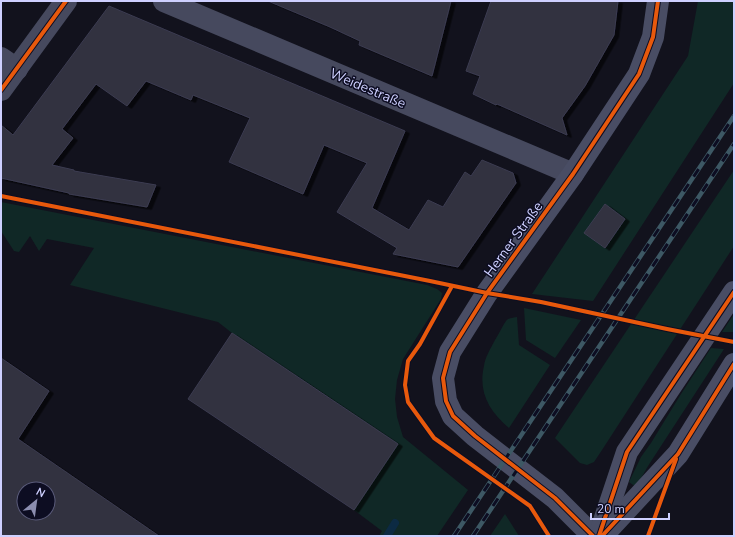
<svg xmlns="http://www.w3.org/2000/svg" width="735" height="537" viewBox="0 0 735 537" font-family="'Nunito Sans',sans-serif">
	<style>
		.green { fill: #102826 }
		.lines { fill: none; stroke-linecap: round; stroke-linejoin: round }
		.stream { stroke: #0c2a43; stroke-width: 8 }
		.building { fill: #30303f; stroke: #3c3c51; fill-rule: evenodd; filter: url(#shadow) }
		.minor { stroke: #46495e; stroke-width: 22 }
		.tertiary { stroke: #46495e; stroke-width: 22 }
		.secondary { stroke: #494d64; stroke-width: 22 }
		.rail-casing { stroke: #3d5864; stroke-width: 4.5 }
		.rail { stroke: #0d0d22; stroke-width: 3; stroke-dasharray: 9; stroke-linecap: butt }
		.cycleway-casing { stroke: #0d0d22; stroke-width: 6 }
		.cycleway { stroke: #e8590c; stroke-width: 4 }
		.labels { text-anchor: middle; stroke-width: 3; stroke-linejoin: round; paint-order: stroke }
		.street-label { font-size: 14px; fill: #ced0ff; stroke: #0d0d22 }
	</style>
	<defs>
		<filter id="shadow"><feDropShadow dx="4.5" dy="2.5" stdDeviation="0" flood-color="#0009"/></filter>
	</defs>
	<rect width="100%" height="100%" fill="#12121d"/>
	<g class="green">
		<polygon points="698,1 734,1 734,83 593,301 532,294 688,56"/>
		<polygon points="734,170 734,246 602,450 594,462 587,465 580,463 555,438"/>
		<polygon points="1,202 427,285 437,289 442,293 441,299 403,359 397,380 395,399 397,417 403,437 468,490 437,536 379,536 382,531 354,510 398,444 232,333 218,322 70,285 94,248 47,239 39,251 30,236 19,252 14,251 1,231"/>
		<polygon points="524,308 581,320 555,358 526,340"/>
		<polygon points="734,314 734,332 722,332"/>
		<path d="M517 317 519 345 550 365 509 428C489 411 478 392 484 366 485 357 491 348 495 340 498 336 504 322 508 319 511 318 515 317 517 317Z"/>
		<polygon points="711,348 724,349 648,466 636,487 629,482 641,457 651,443 681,394"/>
		<polygon points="505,514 519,536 490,536"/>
	</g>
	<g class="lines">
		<polyline class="stream" points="387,536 395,523"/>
	</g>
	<g class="building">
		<polygon points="268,1 451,1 432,76 359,45 360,41 330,27"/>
		<polygon points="491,1 618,1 614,35 585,86 562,118 567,135 497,104 496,105 473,94 480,76 466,71"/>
		<polygon points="109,6 405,131 372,208 409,230 428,200 443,207 465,172 471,176 482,160 513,173 516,183 458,267 393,254 397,248 337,212 367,163 324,145 303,194 229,162 250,118 193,95 191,100 146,81 127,106 96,84 62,129 73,138 52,165 74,170 74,171 156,185 147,207 69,194 69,193 1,178 1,125 13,135"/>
		<polygon points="605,204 625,219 605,248 584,233"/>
		<polygon points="232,333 398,444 354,510 188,399"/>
		<path d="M1 358 49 391 18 439 159 536H1ZM24 489H48V513H24Z"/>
	</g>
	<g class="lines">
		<g class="minor">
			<polyline points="164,1 573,174"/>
			<polyline points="1,58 17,69"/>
		</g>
		<polyline class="tertiary" points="1,90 66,1"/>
		<g class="secondary">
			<polyline points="603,535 678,454 734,364"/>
			<polyline points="593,536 555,498 475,436 453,416 446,401 443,378 450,352 487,293 573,174 639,74 653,37 658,1"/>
			<polyline points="599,536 627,452 734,292"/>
		</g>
		<g class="rail-casing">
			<g id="rail">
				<polyline points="454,536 734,116"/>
				<polyline points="473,536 734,144"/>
			</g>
		</g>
		<use href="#rail" class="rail"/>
		<g class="cycleway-casing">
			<g id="cycleway">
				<polyline points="1,90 66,1"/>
				<polyline points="1,196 430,281 487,293 541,302 667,329 734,342"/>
				<polyline points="452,286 420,344 408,361 405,385 408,402 434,438 530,506 549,536"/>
				<polyline points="593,536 555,498 475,436 453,416 446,401 443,378 450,352 487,293 573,174 639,74 653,37 658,1"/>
				<polyline points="599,536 627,452 734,292"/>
				<polyline points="602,536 678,454 734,364"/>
				<polyline points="648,536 676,459"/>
			</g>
		</g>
		<use href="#cycleway" class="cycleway"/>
	</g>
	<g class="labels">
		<g class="street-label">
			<text transform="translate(368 88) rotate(23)" y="5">Weidestraße</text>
			<text transform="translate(513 239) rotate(-54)" y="5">Herner Straße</text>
		</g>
	</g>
	<rect width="735" height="537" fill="none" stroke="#ced0ff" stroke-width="4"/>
	<g transform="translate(36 501) rotate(29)"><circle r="19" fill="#0d0d22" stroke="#5a5b7a"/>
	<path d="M0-3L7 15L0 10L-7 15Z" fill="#8c8eb0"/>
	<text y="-6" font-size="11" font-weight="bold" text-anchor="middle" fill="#ced0ff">N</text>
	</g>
	<path d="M591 513v6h78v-6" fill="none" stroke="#ced0ff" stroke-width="2"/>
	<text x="597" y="513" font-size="12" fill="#ced0ff" stroke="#0d0d22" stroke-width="3" paint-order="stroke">20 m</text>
</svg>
